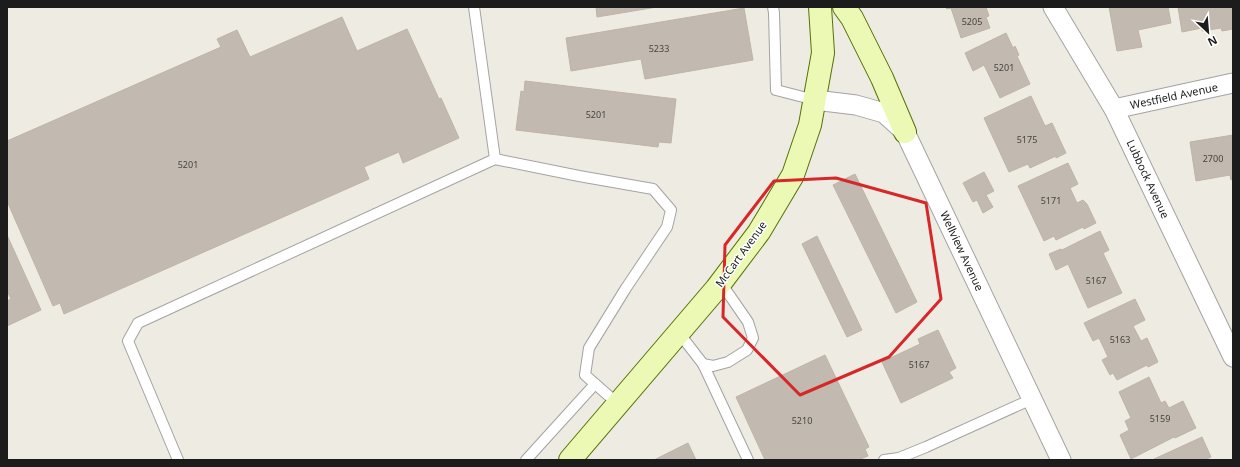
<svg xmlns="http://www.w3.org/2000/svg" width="1240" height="467" viewBox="0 0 1240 467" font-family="'Noto Sans',sans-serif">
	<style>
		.building { fill: #c2bab1; stroke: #bfb4a4 }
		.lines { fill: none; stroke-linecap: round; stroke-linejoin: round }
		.service-casing { stroke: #a3a3a3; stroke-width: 12 }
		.minor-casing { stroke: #a3a3a3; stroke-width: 21 }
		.secondary-casing { stroke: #577105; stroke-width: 24 }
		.service { stroke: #fff; stroke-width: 10 }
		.minor { stroke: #fff; stroke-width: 19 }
		.secondary { stroke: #ecf9b4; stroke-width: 22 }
		.marked { fill: none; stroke: #d62828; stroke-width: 3; stroke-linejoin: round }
		.labels { text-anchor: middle; stroke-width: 3; stroke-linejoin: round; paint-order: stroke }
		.number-label { font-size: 9px; fill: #464441 }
		.street-label { font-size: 11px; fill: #1c1c1c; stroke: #fff }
	</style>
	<rect width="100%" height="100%" fill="#eeebe2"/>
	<g class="building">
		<polygon points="596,7 657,7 597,17"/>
		<polygon points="946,7 986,7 989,16 986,17 990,28 961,38 951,8 947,9"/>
		<polygon points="1109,7 1168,7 1171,23 1138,30 1142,47 1117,51"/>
		<polygon points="1178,7 1233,7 1233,29 1222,31 1221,28 1202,31 1202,28 1182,32"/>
		<polygon points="744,8 753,60 645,79 641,59 571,71 566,38"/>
		<polygon points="342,17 357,51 407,29 439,99 441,98 459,138 403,163 399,152 364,167 369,179 64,314 60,303 53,306 7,201 7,141 221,47 217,39 237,30 250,57"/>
		<polygon points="1006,33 1013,48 1015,46 1019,55 1017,56 1030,84 1000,98 984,65 973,71 965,53"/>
		<polygon points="525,81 676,99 671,143 659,142 658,147 516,130 521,91 524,92"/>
		<polygon points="1031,96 1045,126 1052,123 1066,153 1056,158 1056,156 1030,168 1028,164 1009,172 984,118"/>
		<polygon points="1233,135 1233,179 1231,180 1230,175 1196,181 1190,142"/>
		<polygon points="1068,163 1078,184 1070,188 1077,203 1083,200 1087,204 1096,223 1084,229 1083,227 1056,240 1054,236 1044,241 1018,186"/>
		<polygon points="984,172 994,191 986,195 993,207 983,213 977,200 973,202 963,183"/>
		<polygon points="855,174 917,302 896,313 833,185"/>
		<polygon points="1100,231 1109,250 1103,253 1122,293 1088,308 1068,264 1056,270 1049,254 1061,249 1062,250"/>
		<polygon points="7,235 41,310 7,326 7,301 11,299 7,291"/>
		<polygon points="817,236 862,330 847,337 802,244"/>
		<polygon points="1135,299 1145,320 1133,326 1141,341 1147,338 1158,362 1148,367 1147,365 1117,380 1113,373 1110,375 1102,360 1108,357 1099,338 1093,341 1084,323"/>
		<polygon points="938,330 956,368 949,372 953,378 901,403 882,362 920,344 918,339"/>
		<polygon points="825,355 869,447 865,449 868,456 858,460 855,460 854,458 849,460 765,460 736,397"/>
		<polygon points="1149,377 1161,403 1165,401 1169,408 1183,401 1196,428 1175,438 1174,437 1131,459 1120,435 1129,430 1125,421 1131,418 1119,392"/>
		<polygon points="1202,437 1211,457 1204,460 1152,460"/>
		<polygon points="688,443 696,460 654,460"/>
	</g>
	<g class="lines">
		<g class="service-casing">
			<g id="service">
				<polyline points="773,7 774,13 776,90 815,100"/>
				<polyline points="495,159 579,176 653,189 671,210 667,227 626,288 589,348 585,375 618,404"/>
				<polyline points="679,333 703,364 713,366 728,362 747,350 753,338 748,322 721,283"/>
				<polyline points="703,364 748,460"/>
				<polyline points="178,460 128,341 138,323 495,159 474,7"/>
				<polyline points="526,460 595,384"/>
				<polyline points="884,460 899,458 926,447 1032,399"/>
			</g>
		</g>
		<g class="minor-casing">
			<g id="minor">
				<polyline points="1053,7 1114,109 1233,357"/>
				<polyline points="815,100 856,105 884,113 905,132 1061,460"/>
				<polyline points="1114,109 1233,83"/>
			</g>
		</g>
		<g class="secondary-casing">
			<g id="secondary">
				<polyline points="844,7 852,18 882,78 905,132"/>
				<polyline points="570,460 716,289 759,232 793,175 810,125 823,53 820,7"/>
			</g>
		</g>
		<use href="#service" class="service"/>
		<use href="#minor" class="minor"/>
		<use href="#secondary" class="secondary"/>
	</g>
	<path class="marked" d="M836 178 926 203 941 299 889 357 800 395 723 317 725 245 774 181Z"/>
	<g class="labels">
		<g class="number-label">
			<text x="972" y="25">5205</text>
			<text x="659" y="52">5233</text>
			<text x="1004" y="71">5201</text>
			<text x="596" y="118">5201</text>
			<text x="1027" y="143">5175</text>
			<text x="1213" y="162">2700</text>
			<text x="188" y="168">5201</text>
			<text x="1051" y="204">5171</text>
			<text x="1096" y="284">5167</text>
			<text x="1120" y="343">5163</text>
			<text x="919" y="368">5167</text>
			<text x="1160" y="422">5159</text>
			<text x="802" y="424">5210</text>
		</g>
		<g class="street-label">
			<text transform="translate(1174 96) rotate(-12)" y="4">Westfield Avenue</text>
			<text transform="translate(1148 179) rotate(65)" y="4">Lubbock Avenue</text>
			<text transform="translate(962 251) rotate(65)" y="4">Wellview Avenue</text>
			<text transform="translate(741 254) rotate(-54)" y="4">McCart Avenue</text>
		</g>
	</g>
	<rect width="1240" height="467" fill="none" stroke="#1c1c1c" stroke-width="16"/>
	<g transform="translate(1208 32) rotate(154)" stroke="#ffffff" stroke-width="3" paint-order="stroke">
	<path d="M0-3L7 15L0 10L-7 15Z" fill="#1c1c1c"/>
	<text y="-6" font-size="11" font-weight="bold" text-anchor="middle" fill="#1c1c1c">N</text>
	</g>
</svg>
